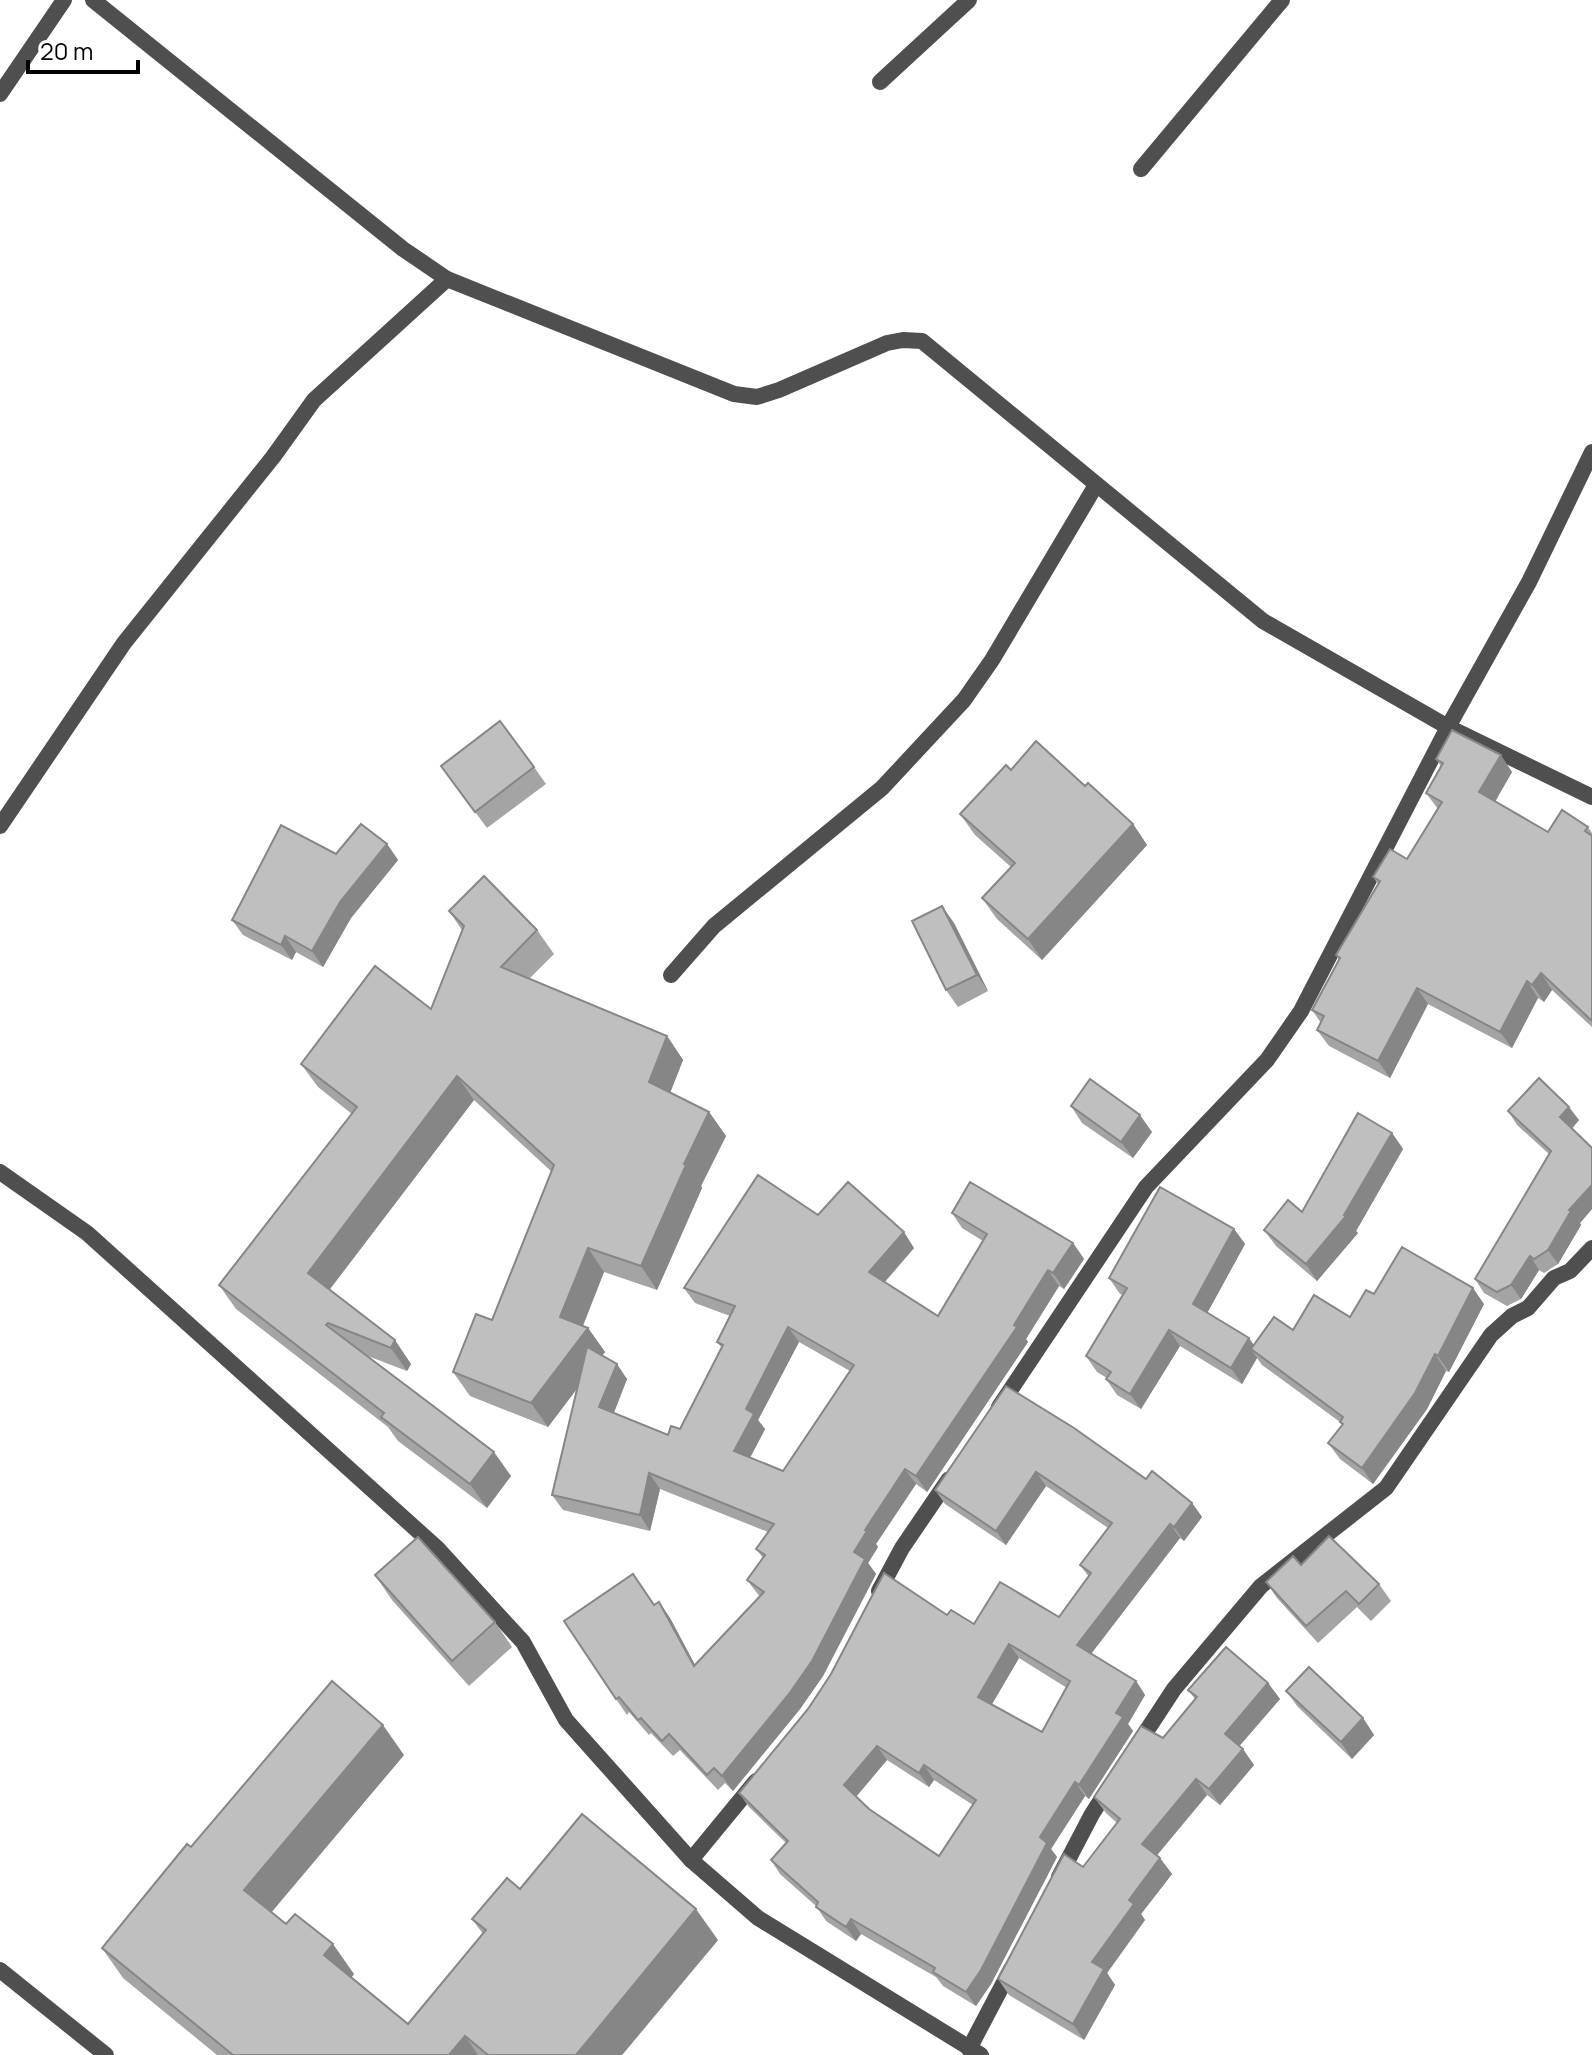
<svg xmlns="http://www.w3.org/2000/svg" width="1592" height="2055" viewBox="0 0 1592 2055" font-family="Manrope,sans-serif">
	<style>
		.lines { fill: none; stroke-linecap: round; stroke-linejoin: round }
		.street { stroke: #4f4f4f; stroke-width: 16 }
		.wall { fill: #a4a4a4; fill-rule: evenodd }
		.shaded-wall { fill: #868686 }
		.building { fill: #bfbfbf; stroke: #868686; stroke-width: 2; fill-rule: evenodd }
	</style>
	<rect width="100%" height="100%" fill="#fff"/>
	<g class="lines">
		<g class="street">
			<polyline points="93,0 403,249 447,279 734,394 757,397 779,390 887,343 903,340 922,341 1263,621 1448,727 1592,797"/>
			<polyline points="880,82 969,0"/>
			<polyline points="0,94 64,0"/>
			<polyline points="1141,169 1282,0"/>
			<polyline points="0,826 124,643 273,457 314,400 447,279"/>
			<polyline points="671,975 714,926 882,788 964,700 992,660 1096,485"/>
			<polyline points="0,1172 87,1233 437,1548 523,1642 566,1720 691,1860 758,1918 981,2055"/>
			<polyline points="999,1407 1146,1187 1267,1060 1301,1011 1448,727 1529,582 1592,452"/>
			<polyline points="879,1591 902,1548 949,1479"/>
			<polyline points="1136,1747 1174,1689 1261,1586 1386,1488 1491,1335 1512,1316 1528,1308 1554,1278 1570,1271 1592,1248"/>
			<polyline points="691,1860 756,1781"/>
			<polyline points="1059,1877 1092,1814 1110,1786"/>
			<polyline points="0,1970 106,2055"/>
			<polyline points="969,2049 1011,1969"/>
		</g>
	</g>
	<g class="wall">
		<polygon points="1436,759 1512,772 1495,801 1548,832 1588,827 1592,833 1592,1027 1552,990 1544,1002 1538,998 1512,1048 1428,1004 1390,1078 1329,1046 1317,1030 1321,1023 1312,1010 1339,960 1336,955 1378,884 1373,877 1407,859 1438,809 1426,793 1441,766"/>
		<polygon points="441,766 534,767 546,784 487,828"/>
		<polygon points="1011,770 1085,786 1133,824 1147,845 1042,960 997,919 982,898 1011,867 975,835 960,814"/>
		<polygon points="387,844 398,860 351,918 323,967 296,952 292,960 243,935 232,920 336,854"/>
		<path d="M449 911 537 930 554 954 529 979 667 1036 683 1060 670 1093 709 1112 726 1136 701 1186 702 1188 657 1290 604 1272 583 1326 588 1328 605 1352 602 1355 627 1379 614 1413 668 1435 680 1429 722 1348 717 1342 730 1316 695 1303 684 1288 818 1215 914 1248 885 1282 938 1316 983 1241 962 1228 952 1213 1073 1243 1084 1259 1064 1289 1059 1286 1026 1339 1028 1342 927 1492 916 1484 876 1544 878 1547 868 1563 876 1574 823 1676 800 1709 733 1791 725 1783 718 1790 680 1750 673 1756 651 1733 649 1735 629 1712 627 1715 616 1699 654 1605 659 1602 670 1618 695 1665 760 1597 747 1580 763 1558 756 1549 768 1532 660 1489 650 1531 563 1510 552 1495 577 1388 548 1427 470 1396 453 1372 492 1320 552 1172 474 1100 329 1290 411 1364 407 1371 365 1355 511 1476 487 1508 398 1441 388 1427 236 1309 219 1285 352 1114 318 1087 301 1064 431 1009 462 930ZM799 1342 850 1371 783 1471 750 1458 765 1429 758 1420Z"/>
		<polygon points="954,923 988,991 958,1007 946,990"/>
		<polygon points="1071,1106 1152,1132 1133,1158 1082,1123"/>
		<polygon points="1508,1111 1579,1120 1572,1129 1592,1148 1592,1209 1580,1223 1581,1225 1558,1264 1544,1273 1539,1270 1521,1299 1507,1306 1484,1293 1475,1279 1549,1154 1517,1125"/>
		<polygon points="1392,1133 1403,1149 1356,1231 1358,1233 1317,1281 1276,1246 1264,1230 1302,1212"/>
		<polygon points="1234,1229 1245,1244 1207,1313 1254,1345 1293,1330 1350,1317 1374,1294 1484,1304 1449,1372 1446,1371 1427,1409 1373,1484 1340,1459 1328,1443 1342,1425 1340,1422 1262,1365 1257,1358 1242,1384 1180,1346 1141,1409 1117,1395 1106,1379 1107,1378 1097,1372 1086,1356 1123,1295 1120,1294 1109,1278"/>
		<path d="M1006 1386 1146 1479 1192 1503 1202 1517 1184 1541 1180 1538 1091 1654 1136 1681 1145 1695 1128 1724 1133 1731 1089 1799 1085 1796 1051 1849 1057 1857 991 1984 976 2006 943 1986 936 1977 861 1934 856 1941 826 1921 816 1906 780 1874 771 1860 786 1843 749 1807 739 1793 947 1615 974 1624 1059 1617 1089 1577 1080 1565 1108 1528 1046 1486 1006 1545 945 1504 935 1490ZM1019 1658 1067 1688 1042 1732 992 1704ZM887 1760 929 1787 934 1780 973 1805 939 1856 869 1809 856 1797Z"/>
		<polygon points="1301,1565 1379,1584 1391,1601 1371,1621 1357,1607 1318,1643 1277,1598 1266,1582"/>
		<polygon points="375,1575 495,1622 512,1647 469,1686 392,1600"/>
		<polygon points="1268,1683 1280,1699 1239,1746 1254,1765 1220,1805 1207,1795 1157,1855 1172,1874 1141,1914 1145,1920 1107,1973 1115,1985 1084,2040 1009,1995 998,1979 1117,1823 1106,1813 1094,1797 1163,1738 1195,1699 1188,1690"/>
		<polygon points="1286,1691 1363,1718 1374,1735 1352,1759 1298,1707"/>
		<polygon points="404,1755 271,1912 354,1974 351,1978 408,2024 483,1934 472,1919 520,1889 718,1940 622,2055 217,2055 123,1978 102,1948 191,1847"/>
	</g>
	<g class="shaded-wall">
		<polygon points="1501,755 1512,772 1491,809 1479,792"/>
		<polygon points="1133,824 1147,845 1042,960 1028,939"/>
		<polygon points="387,844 398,860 351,918 323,967 312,951 340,902"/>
		<polygon points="942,906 954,923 988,991 977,975"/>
		<polygon points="285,936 296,952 292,960 281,945"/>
		<polygon points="1541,973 1552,990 1544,1002 1532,985"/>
		<polygon points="1527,981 1538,998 1512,1048 1500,1032"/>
		<polygon points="1417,988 1428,1004 1390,1078 1378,1061"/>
		<polygon points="667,1036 683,1060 665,1106 649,1082"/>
		<polygon points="457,1076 474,1100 324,1297 308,1273"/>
		<polygon points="1569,1107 1579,1120 1569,1131 1560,1117"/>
		<polygon points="709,1112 726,1136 701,1186 702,1188 657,1290 641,1266 684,1164"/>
		<polygon points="1140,1115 1152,1132 1133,1158 1121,1142"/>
		<polygon points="1392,1133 1403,1149 1356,1231 1358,1233 1317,1281 1306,1264 1344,1215"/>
		<polygon points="1592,1185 1592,1209 1580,1223 1581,1225 1558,1264 1548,1250 1569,1210"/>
		<polygon points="1234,1229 1245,1244 1204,1319 1193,1304"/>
		<polygon points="904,1232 914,1248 880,1287 869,1272"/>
		<polygon points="1073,1243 1084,1259 1064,1289 1053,1273"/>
		<polygon points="588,1248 604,1272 577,1340 560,1317"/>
		<polygon points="1530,1256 1539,1270 1521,1299 1511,1285"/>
		<polygon points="1048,1270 1059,1286 1026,1339 1028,1342 927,1492 916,1476"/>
		<polygon points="1473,1288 1484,1304 1449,1372 1438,1356"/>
		<polygon points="788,1327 799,1342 758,1420 765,1429 745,1467 734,1451 746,1409"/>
		<polygon points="588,1328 605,1352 548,1427 531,1403"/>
		<polygon points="1169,1330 1180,1346 1141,1409 1130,1394"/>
		<polygon points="1249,1338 1260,1354 1251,1349 1257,1358 1242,1384 1231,1368"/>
		<polygon points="395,1340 411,1364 407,1371 391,1348"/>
		<polygon points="1435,1354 1446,1371 1427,1409 1373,1484 1362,1468"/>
		<polygon points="617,1364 627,1379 610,1422 599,1407"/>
		<polygon points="494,1452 511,1476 487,1508 470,1484"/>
		<polygon points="905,1469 916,1484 876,1544 878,1547 868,1563 876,1574 823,1676 800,1709 733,1791 722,1776 854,1552 865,1530"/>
		<polygon points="1036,1472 1046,1486 1006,1545 996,1531"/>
		<polygon points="649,1473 660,1489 650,1531 640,1515"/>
		<polygon points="1192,1503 1202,1517 1184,1541 1174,1527"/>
		<polygon points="1170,1524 1180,1538 1087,1659 1077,1645"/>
		<polygon points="659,1602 670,1618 704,1682 694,1666"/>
		<polygon points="1009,1644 1019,1658 988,1711 978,1697"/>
		<polygon points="1136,1681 1145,1695 1128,1724 1133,1731 1089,1799 1079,1785 1116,1713"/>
		<polygon points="1268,1683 1280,1699 1236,1750 1225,1734"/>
		<polygon points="1363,1718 1374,1735 1352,1759 1341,1742"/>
		<polygon points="383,1725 404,1755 265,1920 244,1890"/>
		<polygon points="877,1746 887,1760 854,1799 844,1785"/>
		<polygon points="1243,1749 1254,1765 1220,1805 1209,1789"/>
		<polygon points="924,1765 934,1780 929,1787 919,1773"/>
		<polygon points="1196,1779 1207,1795 1153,1860 1142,1844"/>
		<polygon points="1075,1782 1085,1796 1051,1849 1057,1857 991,1984 976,2006 966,1992 1040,1837"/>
		<polygon points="1160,1858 1172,1874 1141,1914 1145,1920 1107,1973 1115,1985 1084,2040 1073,2024 1092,1962 1129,1900"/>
		<polygon points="696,1909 718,1940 622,2055 576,2055"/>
		<polygon points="851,1919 861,1934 856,1941 846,1927"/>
		<polygon points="333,1944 354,1974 345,1985 324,1955"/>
		<polygon points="465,2036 478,2055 449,2055"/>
	</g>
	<g class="building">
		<polygon points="500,721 534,767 475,812 441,766"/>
		<polygon points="1452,730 1501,755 1479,792 1548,832 1562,810 1588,827 1585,831 1592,836 1592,1021 1541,973 1532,985 1527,981 1500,1032 1417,988 1378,1061 1317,1030 1324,1016 1312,1010 1340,958 1336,955 1380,881 1373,877 1390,849 1407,859 1442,802 1426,793 1443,763 1436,759"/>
		<polygon points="1036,741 1085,786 1088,783 1133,824 1028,939 982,898 1015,863 960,814 1006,765 1011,770"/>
		<polygon points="361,824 387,844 340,902 312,951 285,936 281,945 232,920 281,825 336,854"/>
		<polygon points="484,876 537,930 501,967 667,1036 649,1082 709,1112 684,1164 686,1165 641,1266 588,1248 560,1317 588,1328 531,1403 453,1372 476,1314 492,1320 554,1165 457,1076 308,1273 395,1340 391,1348 328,1323 326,1325 494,1452 470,1484 381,1417 384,1413 219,1285 357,1107 301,1064 375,966 431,1009 464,926 449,911"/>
		<polygon points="942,906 977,975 946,990 912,921"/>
		<polygon points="1539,1078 1569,1107 1560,1117 1592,1148 1592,1185 1569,1210 1571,1211 1548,1250 1534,1259 1530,1256 1511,1285 1497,1292 1475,1279 1551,1151 1508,1111"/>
		<polygon points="1090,1079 1140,1115 1121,1142 1071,1106"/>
		<polygon points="1358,1113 1392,1133 1344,1215 1346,1216 1306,1264 1264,1230 1288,1200 1302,1212"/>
		<path d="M758 1175 818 1215 848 1182 904 1232 869 1272 938 1316 987 1234 952 1213 970 1182 1073 1243 1053 1273 1048 1270 1014 1325 1017 1327 916 1476 905 1469 865 1530 867 1531 854 1552 865 1559 812 1661 789 1694 722 1776 714 1768 707 1775 669 1734 662 1741 641 1718 638 1720 619 1697 616 1699 564 1621 633 1574 654 1605 659 1602 694 1666 764 1592 747 1580 765 1555 756 1549 774 1524 649 1473 640 1515 552 1495 587 1347 617 1364 599 1407 668 1435 671 1426 680 1429 723 1345 717 1342 735 1306 684 1288ZM788 1327 854 1365 783 1471 734 1451 754 1414 746 1409Z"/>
		<polygon points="1160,1187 1234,1229 1193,1304 1249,1338 1231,1368 1169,1330 1130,1394 1106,1379 1111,1372 1086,1356 1127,1288 1109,1278"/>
		<polygon points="1402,1247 1473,1288 1438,1356 1435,1354 1415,1393 1362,1468 1328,1443 1343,1424 1340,1422 1343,1417 1251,1349 1274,1317 1293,1330 1314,1295 1350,1317 1366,1290 1374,1294"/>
		<path d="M1006 1386 1074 1428 1146 1479 1152 1471 1192 1503 1174 1527 1170 1524 1077 1645 1136 1681 1116 1713 1123 1717 1079 1785 1075 1782 1040 1837 1047 1843 981 1970 966 1992 933 1972 935 1968 851 1919 846 1927 816 1907 818 1902 771 1860 788 1841 739 1793 808 1709 831 1674 884 1573 947 1615 951 1610 974 1624 1000 1582 1059 1617 1091 1573 1080 1565 1112 1523 1036 1472 996 1531 935 1490ZM1009 1644 1070 1681 1042 1732 978 1697ZM877 1746 919 1773 924 1765 976 1800 939 1856 869 1809 844 1785Z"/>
		<polygon points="1329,1536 1379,1584 1359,1604 1346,1591 1306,1626 1266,1582 1293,1556 1301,1565"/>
		<polygon points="418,1537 495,1622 452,1661 375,1575"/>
		<polygon points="1226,1647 1268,1683 1225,1734 1243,1749 1209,1789 1196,1779 1142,1844 1160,1858 1129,1900 1134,1904 1092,1962 1104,1969 1073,2024 998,1979 1064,1854 1083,1867 1120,1819 1094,1797 1141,1726 1163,1738 1197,1697 1188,1690"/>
		<polygon points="1309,1667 1363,1718 1341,1742 1286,1691"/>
		<polygon points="332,1681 383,1725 244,1890 286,1924 295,1914 333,1944 324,1955 408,2024 486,1930 472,1919 507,1878 520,1889 582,1814 696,1909 576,2055 488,2055 465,2036 449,2055 233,2055 102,1948 187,1844 191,1847"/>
	</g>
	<path d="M28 60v12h110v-12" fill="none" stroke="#000000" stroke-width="4"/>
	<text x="40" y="60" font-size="24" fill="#000000" stroke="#ffffff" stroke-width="6" paint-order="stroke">20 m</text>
</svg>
